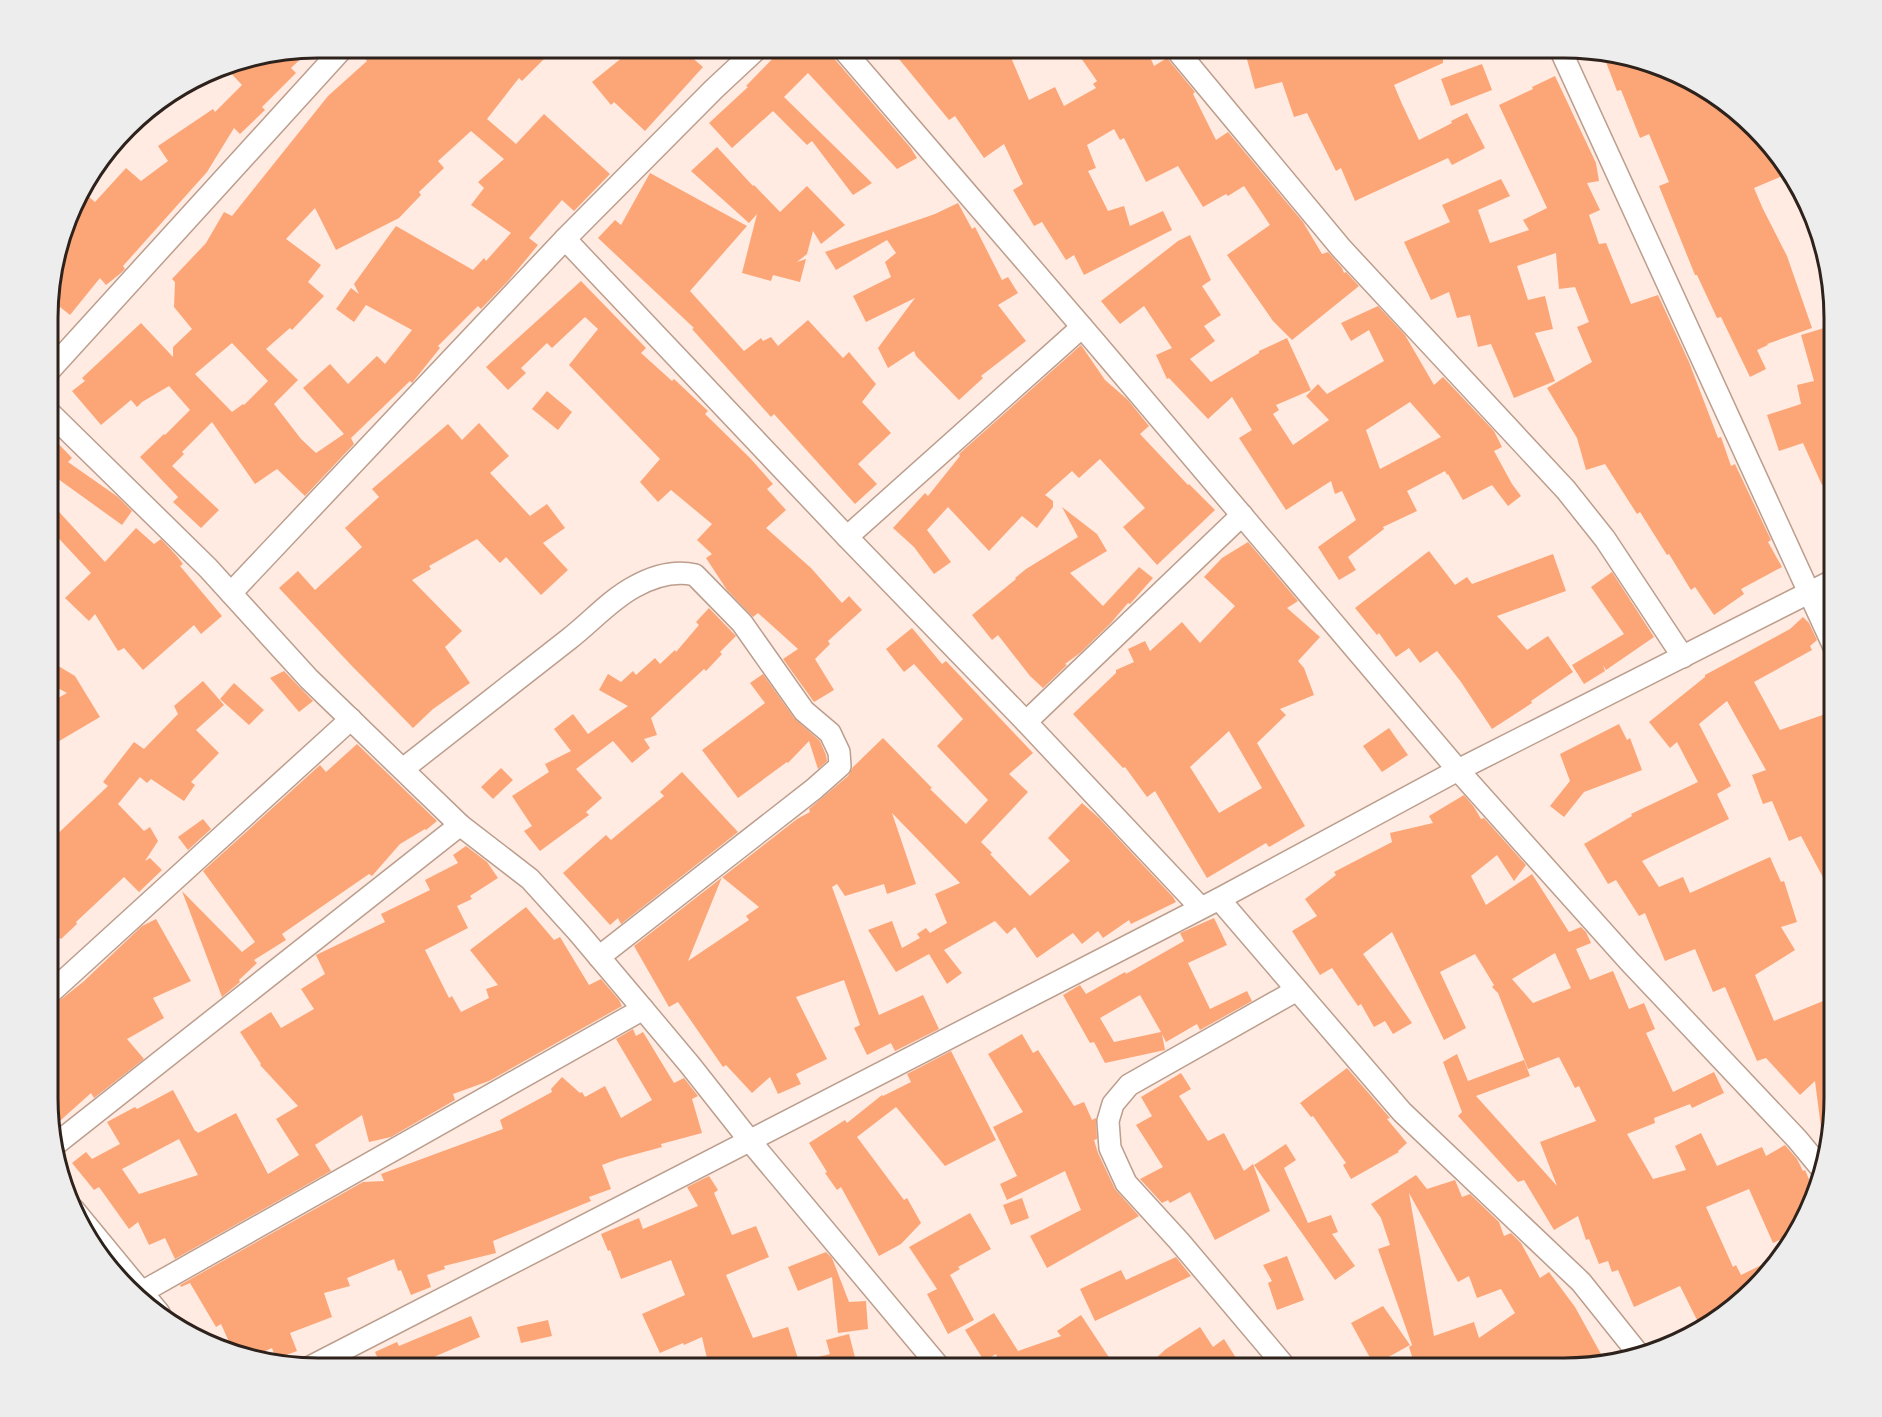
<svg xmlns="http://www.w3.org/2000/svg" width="1882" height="1417" viewBox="0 0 1882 1417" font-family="'Open Sans',sans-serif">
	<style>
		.building { fill: #fca677; fill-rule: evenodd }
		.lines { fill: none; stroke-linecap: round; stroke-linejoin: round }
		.minor-casing { stroke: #bc9e8e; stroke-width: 24 }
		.minor { stroke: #fff; stroke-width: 21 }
		.rim { fill: none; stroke: #2e221c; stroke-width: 3 }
	</style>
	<rect width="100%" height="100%" fill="#ffebe1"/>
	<g class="building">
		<path d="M355 48H555L522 81 519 78 487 119 516 144 544 114 610 174 574 211 562 200 529 238 538 245 509 280 481 309 478 306 438 346 440 348 412 383 410 381 351 438 354 444 305 496 277 469 255 484 212 422 182 452 184 454 172 466 219 510 201 528 173 502 178 497 140 457 164 434 165 435 190 410 169 386 142 402 137 407 131 400 101 425 72 391 85 381 82 378 141 323 173 357V347L192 329 174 307 175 282 172 279 206 243 224 212 232 216 328 96 367 61ZM471 131 504 159 478 182 484 188 471 205 511 233 486 261 484 258 473 270 396 226 354 284 359 294 351 288 336 309 354 322 366 305 412 330 385 364 377 356 348 384 330 364 303 388 344 434 316 453 301 439 274 404 298 380 266 349 290 328 292 330 324 296 308 282 321 265 286 239 315 208 336 250 399 218 421 195 419 192 444 168 438 161ZM232 343 268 381 244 405 243 404 232 412 195 374Z"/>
		<polygon points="634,48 681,48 703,67 645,131 614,102 611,105 592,82"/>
		<polygon points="783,48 824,48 830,50 832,56 910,147 917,158 897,169 808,73 784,97 872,183 853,195 812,141 807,145 773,111 732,148 709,123 748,87 746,86"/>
		<polygon points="890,48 1007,48 1029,100 1055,87 1064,106 1096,88 1093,84 1097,81 1074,48 1146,48 1154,66 1167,58 1195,92 1193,94 1216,140 1228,132 1303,222 1322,254 1328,252 1342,268 1344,273 1346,272 1359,286 1292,340 1273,321 1227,255 1270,225 1244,186 1228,196 1226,194 1203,207 1178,166 1146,182 1124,138 1120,140 1114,129 1087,145 1096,168 1088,171 1108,211 1124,206 1130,226 1163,211 1172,230 1084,275 1074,255 1066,260 1042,222 1034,226 1013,190 1023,184 1004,144 984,158 955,116 949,120"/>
		<polygon points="1244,48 1443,48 1443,63 1394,85 1402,104 1419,140 1452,123 1451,121 1467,113 1485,148 1452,165 1448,158 1355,201 1341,168 1336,171 1307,113 1294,117 1282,82 1255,89"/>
		<polygon points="311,49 291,68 296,73 262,107 265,110 240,134 234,128 207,172 123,266 125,269 121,273 106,285 100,278 70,315 60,307 50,319 50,283 82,191 95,202 126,168 141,181 168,161 158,146 213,109 215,112 242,85 229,71 241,61"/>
		<polygon points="1603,54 1660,67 1665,77 1675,74 1691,84 1695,94 1704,92 1742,115 1787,174 1754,188 1763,209 1787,256 1812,328 1767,344 1768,345 1757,350 1766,369 1750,377 1721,317 1717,318 1697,275 1695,275 1659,186 1669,182 1649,134 1640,138 1621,90 1617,91"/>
		<polygon points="1482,64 1492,90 1451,106 1441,79"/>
		<polygon points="1555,76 1596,163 1599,181 1587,183 1600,210 1589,215 1599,244 1606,243 1631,304 1658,295 1689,362 1718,438 1721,437 1731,466 1735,464 1771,540 1768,542 1782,567 1741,589 1744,594 1714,615 1695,587 1691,590 1669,554 1667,555 1640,512 1637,514 1605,464 1586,470 1577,438 1547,388 1592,362 1577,327 1589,322 1575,287 1559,289 1556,253 1517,266 1528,300 1545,296 1553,329 1535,333 1555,381 1514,398 1491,344 1478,347 1470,315 1457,318 1449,292 1431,300 1404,242 1450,222 1442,205 1501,179 1510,196 1478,210 1490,243 1529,230 1523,220 1547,208 1499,105 1533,89 1532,87"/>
		<polygon points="717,147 753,186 754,185 780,212 807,186 845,225 821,244 813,231 807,254 797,262 806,259 800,282 773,275 771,281 742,273 757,214 749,223 691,171"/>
		<polygon points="650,173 747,226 690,291 744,351 761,338 763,341 771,337 778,346 808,320 843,358 849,352 876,384 862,402 891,433 858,464 877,484 855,504 774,414 771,417 692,329 694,328 598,238 615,220 621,225"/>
		<polygon points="958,203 972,229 975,227 1002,280 1008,277 1018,293 998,305 1026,341 981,376 983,378 959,400 916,356 914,351 888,368 878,348 915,298 866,322 853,296 891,277 885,262 896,253 887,240 836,270 825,252 935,214"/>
		<path d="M1190 235 1211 280 1202 286 1221 315 1204 326 1215 341 1190 359 1211 382 1259 353V351L1287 338 1311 390 1276 405 1279 410 1273 414 1293 445 1329 420 1306 396 1318 384 1327 394 1384 361 1369 330 1351 341 1341 323 1378 306 1405 335 1434 385 1443 377 1494 431 1502 447 1494 451 1512 484 1521 496 1508 506 1492 485 1463 500 1448 474 1447 475 1445 471 1407 491 1417 511 1383 527 1384 529 1348 557 1356 570 1339 580 1318 547 1356 520 1342 491 1335 494 1331 481 1286 510 1239 438 1252 430 1232 397 1208 419 1169 378 1167 379 1156 355 1172 348 1144 306 1120 324 1101 301 1178 241ZM1410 402 1441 437 1380 469 1366 430Z"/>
		<polygon points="581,281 646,348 641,353 672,381 674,379 708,411 705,414 750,458 773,484 767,489 786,510 766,528 811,568 842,603 849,596 862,610 828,641 830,644 815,659 834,690 814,702 783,659 798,649 758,613 753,617 727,590 706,558 712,554 697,540 712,524 671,490 658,502 640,482 660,459 569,365 598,329 585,317 552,348 547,343 521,368 526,373 508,390 486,367"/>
		<polygon points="1834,325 1834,479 1822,485 1803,443 1779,451 1767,415 1801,404 1797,385 1814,381 1801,335"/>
		<polygon points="1081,345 1105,380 1128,400 1149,426 1140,434 1188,485 1189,484 1215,510 1157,565 1123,527 1145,508 1100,459 1079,478 1072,471 1045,495 1053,501 1053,507 1037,528 1022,516 989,551 948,507 927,530 951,562 934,574 914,547 893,528 925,493 928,496 960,456 959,454"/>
		<polygon points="547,391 572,412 558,430 532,409"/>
		<polygon points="479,423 509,456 490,473 530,516 547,504 565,528 543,543 568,570 541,595 506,557 500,563 477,539 429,566 431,569 412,580 462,631 445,647 470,683 433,709 413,728 350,664 279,588 298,571 315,590 362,547 345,528 379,497 372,489 448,424 462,440"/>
		<polygon points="50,435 72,458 68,462 118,497 132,511 122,525 54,476 50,479"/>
		<polygon points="50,502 105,562 136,528 154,544 161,539 177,556 183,564 180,566 222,616 201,634 194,625 143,670 124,648 118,651 95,614 89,621 65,598 91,573 50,529"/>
		<polygon points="1062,507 1097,534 1107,551 1070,573 1103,606 1139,567 1153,578 1130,604 1128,603 1110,624 1080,653 1065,664 1067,665 1043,688 1030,676 998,635 992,640 972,615 1016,579 1015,578 1026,569 1078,537"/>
		<path d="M1248 542 1298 601 1287 608 1320 637 1298 661 1304 668 1314 695 1280 709 1286 715 1257 743 1305 826 1269 847 1266 843 1207 878 1155 791 1147 797 1125 767 1123 768 1073 714 1116 673V670L1134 662 1128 649 1145 641 1150 651 1182 622 1200 643 1235 606 1204 577 1222 558ZM1229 731 1262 788 1219 813 1190 767Z"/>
		<polygon points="1429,551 1455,585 1467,577 1472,584 1553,554 1566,591 1497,616 1527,650 1548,636 1573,672 1531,701 1532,703 1492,729 1461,682 1437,651 1420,663 1409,648 1396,657 1379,633 1377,635 1355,608"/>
		<polygon points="1612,572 1654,637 1606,670 1603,665 1605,671 1584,684 1572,665 1624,634 1591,587"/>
		<polygon points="709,608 736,636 720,652 722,654 706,671 704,669 651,718 657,735 644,739 650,748 632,763 613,741 576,769 602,798 586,812 589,815 540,851 524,831 532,826 512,796 549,772 545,764 571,751 554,729 573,714 588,734 628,706 599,690 608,674 621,682 633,671 636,675 655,658 660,664 675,650 676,652 699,625 696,622"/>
		<polygon points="1803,617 1809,623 1817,640 1810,646 1812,650 1754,682 1780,730 1831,712 1834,721 1834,898 1801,836 1789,841 1772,801 1763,804 1752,775 1766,770 1727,701 1699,724 1731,786 1717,794 1729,819 1642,861 1659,887 1683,877 1690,893 1770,857 1781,882 1784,881 1797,922 1781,927 1795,950 1755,975 1774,1021 1833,997 1833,1117 1827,1143 1823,1143 1815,1081 1800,1095 1766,1058 1757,1061 1725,987 1713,992 1695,949 1665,961 1645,913 1639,916 1616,880 1608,884 1584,844 1632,816 1631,814 1698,782 1677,742 1670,748 1649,722 1705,677 1705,675 1790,629"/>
		<path d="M912 628 942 664 946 661 1033 753 1009 774 1028 792 981 842 992 853 990 854 1030 896 1070 861 1048 838 1082 803 1099 818 1173 897 1176 902 1131 924 1129 920 1103 938 1098 931 1082 944 1073 933 1037 958 1015 927 1007 934 995 921 944 950 962 973 947 984 929 954 896 972 868 930 892 921 902 948 920 938 917 934 926 928 930 933 947 923 935 894 960 883 892 813 916 884 887 894 884 884 845 896 837 884 832 887 879 1015 923 995 939 1029 895 1051 891 1043 867 1055 854 1028 860 1025 844 980 796 997 827 1059 796 1074 801 1084 778 1094 770 1077 752 1093 726 1065 723 1067 678 1002 669 1007 634 946 797 819 810 812 809 809 848 776 853 767 883 738 932 788 930 789 966 824 988 800 937 746 963 719 914 664 904 672 886 649ZM722 877 759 907 746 916 749 920 688 961Z"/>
		<polygon points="50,661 75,676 100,717 49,747 49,703 67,693 50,684"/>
		<polygon points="284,671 313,701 299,712 270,678"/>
		<polygon points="763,674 794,718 820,741 826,755 827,761 818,769 809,741 788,763 787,762 738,798 702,750 765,703 750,683"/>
		<polygon points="203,681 224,705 196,730 219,753 191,782 195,785 184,801 151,779 147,783 140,777 118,804 144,831 150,827 158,841 145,861 150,858 162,870 139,892 124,877 76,922 77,924 61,939 58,937 49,947 49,842 108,786 103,782 134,742 144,749 178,714 174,706"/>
		<polygon points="234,683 264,710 249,725 220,699"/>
		<polygon points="1619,724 1627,740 1630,738 1642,770 1584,792 1564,817 1550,806 1570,781 1560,754"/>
		<polygon points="1389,728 1408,755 1382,772 1363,746"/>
		<polygon points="357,744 437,821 426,830 425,829 400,844 372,876 369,874 282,934 286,940 254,960 257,963 239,980 240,982 222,997 182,891 242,952 255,942 203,871 320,765 326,772"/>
		<polygon points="501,768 513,780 493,799 481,787"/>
		<polygon points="682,772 738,832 621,924 618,918 610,925 563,873 606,835 611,840 647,810 664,796 660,792"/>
		<path d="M1464 795 1474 807 1481 819 1484 818 1526 865 1514 881 1497 855 1471 876 1486 905 1532 874 1569 932 1581 927 1586 932 1591 943 1576 949 1590 980 1613 971 1629 1009 1644 1003 1655 1029 1646 1033 1673 1092 1714 1072 1724 1093 1692 1108 1690 1104 1654 1118 1655 1123 1627 1134 1653 1179 1686 1170 1675 1146 1701 1133 1717 1166 1762 1147 1766 1156 1785 1145 1797 1159 1803 1171 1805 1170 1815 1193 1813 1202 1793 1234 1773 1243 1749 1189 1706 1207 1733 1267 1736 1265 1741 1275 1780 1256 1767 1277 1701 1328 1680 1286 1634 1307 1618 1270 1612 1272 1608 1261 1599 1264 1589 1239 1586 1240 1578 1216 1554 1230 1524 1180 1518 1182 1458 1116 1462 1112 1443 1062 1457 1054 1468 1081 1524 1060 1530 1076 1476 1096 1557 1186 1540 1142 1596 1121 1579 1086 1575 1088 1559 1057 1528 1069 1498 993 1492 987 1494 985 1475 954 1440 972 1466 1028 1444 1040 1392 932 1363 954 1412 1023 1393 1034 1385 1021 1374 1027 1361 1004 1358 1006 1332 968 1320 975 1292 931 1317 916 1305 899 1336 875 1334 872 1392 842 1390 833 1433 823 1429 816ZM1555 953 1571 988 1533 1003 1512 979Z"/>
		<polygon points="203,819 211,829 188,850 178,837"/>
		<path d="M466 846 487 862 498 878 470 896 472 899 457 906 468 928 425 950 449 998 452 996 461 1012 489 998 486 989 498 985 470 950 526 907 554 940 560 937 589 985 601 979 619 1000 622 1006 489 1081 453 1094 455 1100 391 1137 369 1142 362 1115 315 1145 331 1171 175 1259 165 1238 149 1245 138 1222 129 1229 99 1187 94 1190 72 1163 86 1152 92 1159 120 1144 107 1122 135 1107 137 1109 173 1090 195 1131H196L198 1133 236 1113 268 1174 299 1155 276 1119 298 1106 260 1065 261 1064 240 1032 271 1012 281 1028 314 1009 301 989 325 974 316 955 385 922 381 914 430 890 425 880 458 863 453 855ZM179 1139 198 1175 139 1194 122 1169Z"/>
		<path d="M1214 918 1227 945 1188 963 1210 1009 1247 991 1252 1001 1200 1030 1197 1024 1166 1042 1162 1034 1165 1050 1105 1063 1094 1042 1090 1043 1063 995 1080 985 1086 994 1125 972 1126 974 1184 941 1180 933ZM1140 995 1161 1032 1114 1042 1100 1018Z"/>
		<polygon points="156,919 191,981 153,998 164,1018 127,1039 144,1059 94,1098 91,1093 52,1128 49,1117 49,1009 83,982 142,926"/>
		<polygon points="633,1029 636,1036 643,1032 674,1083 684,1078 698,1096 692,1099 702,1133 661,1144 662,1147 618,1159 602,1165 611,1189 589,1197 591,1201 493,1241 496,1253 444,1266 445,1269 427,1275 431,1287 411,1295 401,1270 398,1271 394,1259 347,1278 350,1286 324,1293 332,1317 290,1333 297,1351 276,1359 272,1348 252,1357 234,1353 221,1324 216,1327 190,1283 181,1287 180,1285 363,1182 384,1181 381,1174 503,1129 500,1120 552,1092 551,1089 562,1077 580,1093 582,1092 585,1097 605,1086 621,1118 652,1100 616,1039"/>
		<polygon points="1022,1034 1033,1053 1038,1050 1074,1106 1084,1102 1092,1120 1096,1118 1097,1139 1094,1140 1098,1153 1115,1189 1139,1216 1047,1268 1030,1236 1081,1210 1065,1171 1007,1200 1000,1184 1017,1176 993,1127 1023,1112 988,1054"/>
		<polygon points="951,1051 996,1140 945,1166 896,1107 857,1137 904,1200 907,1198 921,1223 901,1244 879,1256 841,1187 837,1190 825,1173 827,1172 809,1143 845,1120 847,1123 882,1095 883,1096 911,1082 907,1074"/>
		<polygon points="1347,1068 1390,1118 1387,1119 1407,1143 1398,1151 1399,1152 1351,1179 1343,1165 1346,1163 1313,1116 1311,1117 1300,1103"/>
		<polygon points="1181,1073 1191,1089 1179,1096 1208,1141 1224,1133 1244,1171 1253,1164 1270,1211 1215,1240 1190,1192 1170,1203 1168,1200 1162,1203 1140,1179 1163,1167 1136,1125 1152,1116 1141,1097"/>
		<polygon points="1286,1144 1296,1160 1284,1168 1308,1223 1331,1215 1338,1232 1332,1234 1355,1266 1335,1280 1254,1165"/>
		<path d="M1416 1175 1427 1189 1455 1180 1462 1197 1470 1194 1499 1222 1504 1236 1511 1233 1521 1243 1540 1278 1549 1272 1575 1307 1601 1354 1587 1364 1563 1369H1416L1409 1347 1412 1345 1378 1249 1390 1245 1381 1218 1371 1204ZM1409 1193 1458 1282 1469 1276 1477 1298 1501 1289 1515 1313 1479 1338 1474 1322 1434 1336Z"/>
		<polygon points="709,1176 718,1190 714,1193 732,1235 756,1226 769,1257 726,1275 753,1338 788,1327 799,1362 830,1354 826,1340 849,1334 858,1369 755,1369 753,1357 709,1367 702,1337 684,1345 683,1343 660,1353 642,1314 685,1295 671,1260 621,1279 610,1250 608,1251 601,1234 639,1218 643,1229 698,1206 687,1187"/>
		<polygon points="1022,1198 1029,1218 1011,1225 1003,1205"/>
		<polygon points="970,1213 991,1249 958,1267 960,1269 950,1275 974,1320 948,1334 927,1294 937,1289 909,1247"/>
		<polygon points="826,1252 832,1258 849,1302 866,1301 868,1329 838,1333 832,1277 798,1291 788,1267"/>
		<polygon points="1287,1256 1304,1300 1277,1310 1268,1283 1272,1281 1263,1265"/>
		<polygon points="1176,1257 1191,1276 1095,1321 1080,1289 1121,1270 1126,1280"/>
		<polygon points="1383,1306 1410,1345 1374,1365 1351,1323"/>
		<polygon points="994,1313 1018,1351 1061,1336 1057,1331 1081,1315 1110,1359 1097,1369 1002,1369 996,1354 984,1361 965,1330"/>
		<polygon points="471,1316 480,1337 427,1360 431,1368 412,1368 409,1360 390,1368 382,1368 375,1352 397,1342 399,1346"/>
		<polygon points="548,1320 552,1336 521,1343 517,1327"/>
		<polygon points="1200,1327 1213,1347 1224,1339 1243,1369 1144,1369 1166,1349"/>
	</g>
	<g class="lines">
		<g class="minor-casing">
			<g id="minor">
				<polyline points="842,48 1095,342 1458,770 1629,961 1797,1139 1821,1168"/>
				<polyline points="1175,48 1341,248 1566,490 1605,539 1683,657"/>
				<polyline points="1560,49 1834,647"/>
				<polyline points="565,239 847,537 1026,722 1200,907"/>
				<polyline points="50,370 343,48"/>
				<polyline points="50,413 208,568 309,679 460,825 530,879 578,932 643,1009 690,1065 750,1141 941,1369"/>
				<polyline points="847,537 1082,327"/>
				<polyline points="231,593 565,239 714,89 758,48"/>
				<polyline points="1026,722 1242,515"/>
				<path d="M403 769C458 726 514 682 569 639 591 622 610 600 634 587 652 577 674 570 695 575L742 623 804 711 830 733 839 752 840 766 814 789 599 957"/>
				<polyline points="1219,899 1402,1112 1581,1282 1637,1352"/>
				<polyline points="49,994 351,719"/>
				<polyline points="56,1144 460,825"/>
				<polyline points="74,1210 159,1313"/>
				<polyline points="142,1292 643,1009"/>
				<polyline points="308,1368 1219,899 1458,770 1834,580"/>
				<polyline points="1287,1369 1179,1241 1126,1183 1110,1148 1108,1121 1113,1104 1129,1085 1297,990"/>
			</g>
		</g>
		<use href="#minor" class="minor"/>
	</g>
	<path d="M0 0H1882V1417H0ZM318 58H1564A260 260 0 0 1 1824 318V1098A260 260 0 0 1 1564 1358H318A260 260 0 0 1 58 1098V318A260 260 0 0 1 318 58Z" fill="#eeeded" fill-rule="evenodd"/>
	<path class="rim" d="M318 58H1564A260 260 0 0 1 1824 318V1098A260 260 0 0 1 1564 1358H318A260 260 0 0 1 58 1098V318A260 260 0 0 1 318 58Z"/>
</svg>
